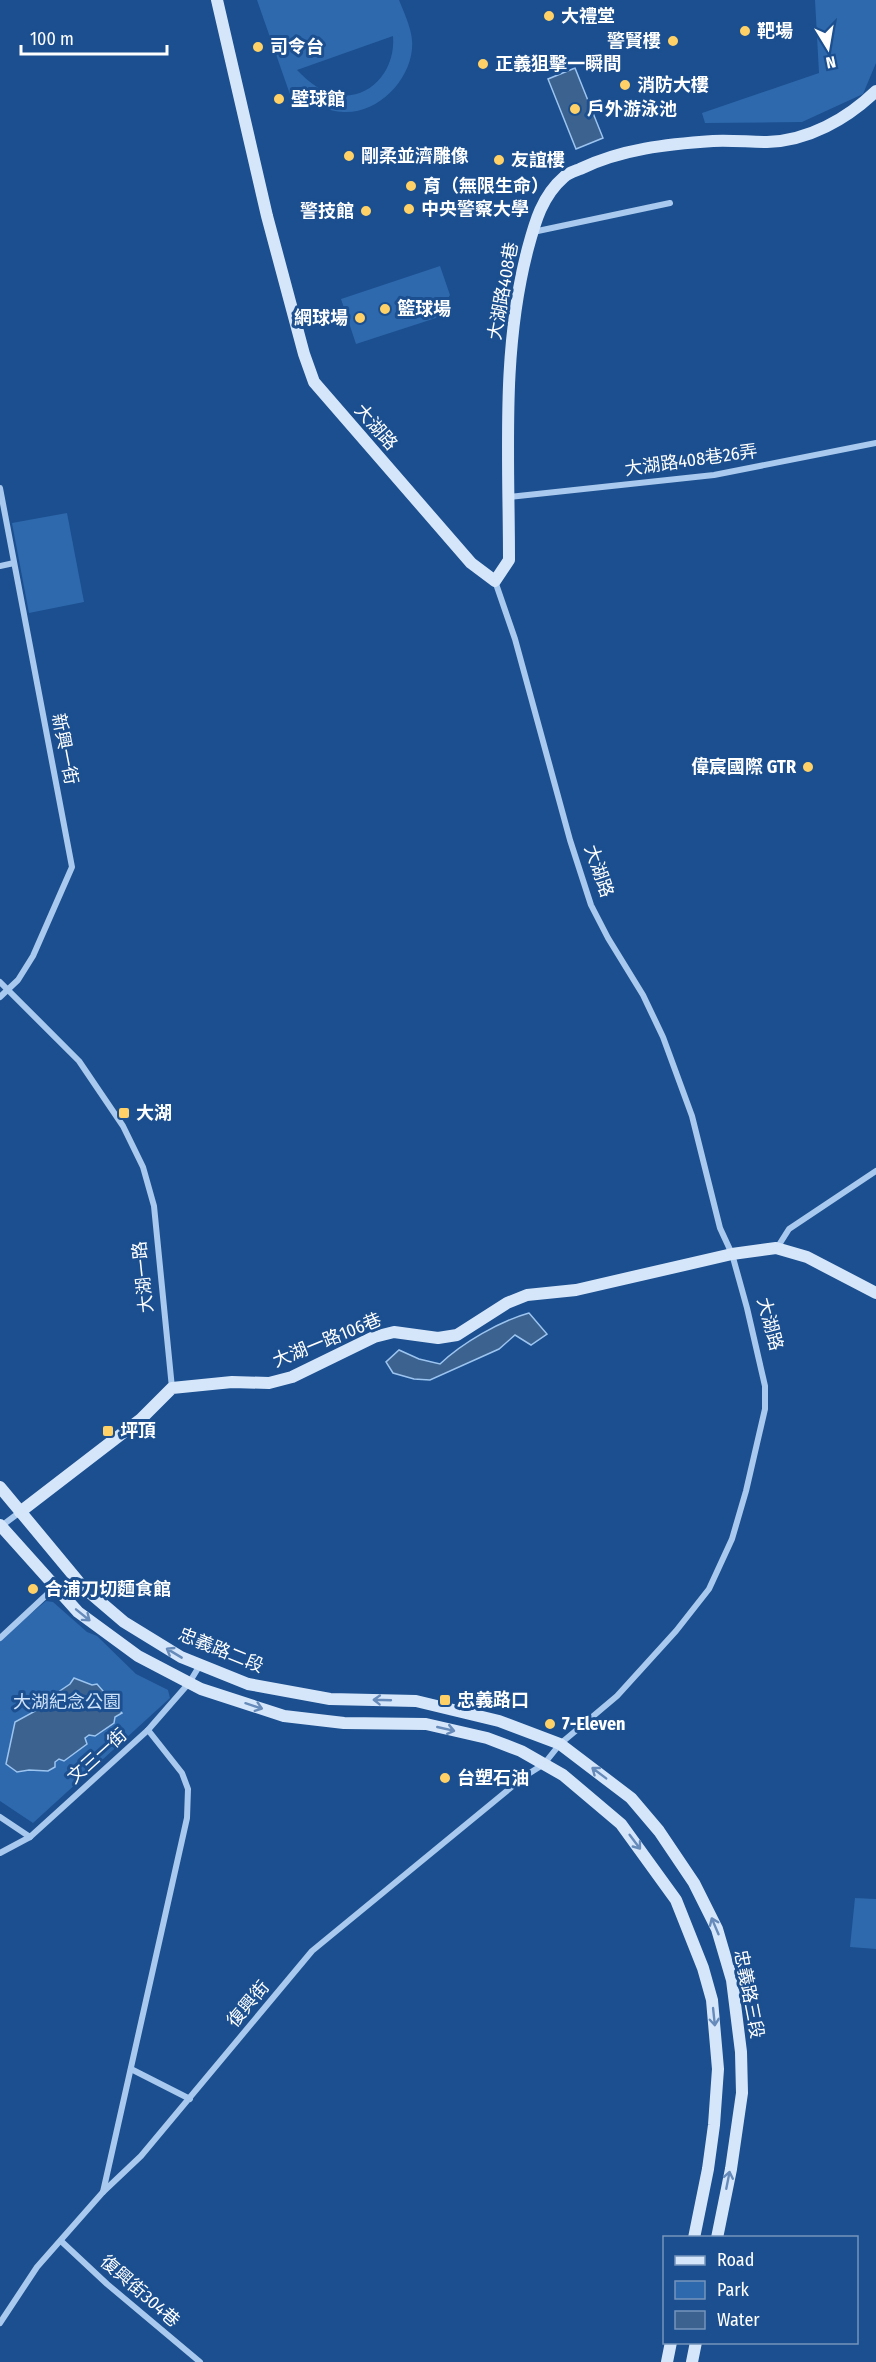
<svg xmlns="http://www.w3.org/2000/svg" width="876" height="2362" viewBox="0 0 876 2362" font-family="'Fira Sans Condensed','Noto Sans TC',sans-serif">
	<style>
		.green { fill: #2e69ad; fill-rule: evenodd }
		.water { fill: #3c6290; stroke: #9cc4f0; stroke-width: 1.5 }
		.lines { fill: none; stroke-linecap: round; stroke-linejoin: round }
		.street { stroke: #a9c9ee; stroke-width: 6 }
		.secondary { stroke: #d6e6fa; stroke-width: 12 }
		.oneway { stroke: #668bba }
		.poi-dot { fill: #ffd166; stroke: #1b4f8f; stroke-width: 2 }
		.labels { text-anchor: middle; stroke-width: 6; stroke-linejoin: round; paint-order: stroke }
		.poi-label { font-size: 18px; font-weight: bold; fill: #fff; stroke: #1b4f8f; text-anchor: start }
		.street-label { font-size: 18px; fill: #fff; stroke: #1b4f8f }
		.park-label { font-size: 18px; fill: #cfe3fa; stroke: #1b4f8f }
	</style>
	<rect width="100%" height="100%" fill="#1b4f8f"/>
	<g class="green">
		<path d="M257 0H399C405 15 414 33 412 49 409 82 377 114 343 112 328 111 317 105 304 99L293 103ZM393 36C396 71 369 103 332 94 318 90 307 80 297 70Z"/>
		<polygon points="815,0 876,0 876,63 863,94 802,122 705,123 702,113 819,73"/>
		<polygon points="440,266 450,295 436,318 356,344 341,299"/>
		<polygon points="67,513 84,602 29,613 12,523"/>
		<polygon points="46,1601 53,1602 87,1632 97,1636 136,1674 168,1690 170,1698 33,1823 0,1801 0,1639"/>
		<polygon points="855,1898 876,1899 876,1949 850,1947"/>
	</g>
	<g class="water">
		<polygon points="575,68 603,138 576,149 548,79"/>
		<path d="M529 1313 547 1334 531 1345 515 1335 499 1349 430 1380 414 1379 393 1373 386 1362 399 1350 419 1359 440 1364C462 1343 500 1321 529 1313Z"/>
		<polygon points="74,1678 92,1685 97,1684 122,1713 115,1717 114,1723 95,1736 89,1735 85,1738 87,1744 64,1761 59,1759 55,1762 55,1767 48,1771 29,1770 17,1772 6,1764 15,1722 39,1709 42,1703 70,1684"/>
	</g>
	<g class="lines">
		<g class="street">
			<polyline points="533,232 670,203"/>
			<polyline points="0,488 72,867 33,956 18,980 0,997"/>
			<polyline points="509,497 714,475 876,443"/>
			<polyline points="0,566 14,563"/>
			<polyline points="0,982 79,1061 123,1126 143,1167 154,1206 172,1388"/>
			<polyline points="777,1248 789,1229 876,1171"/>
			<polyline points="0,1527 20,1512"/>
			<polyline points="0,1638 55,1587"/>
			<polyline points="0,1817 30,1837"/>
			<polyline points="0,1853 30,1837 148,1730 189,1683 200,1665"/>
			<polyline points="131,2069 190,2099"/>
			<polyline points="103,2192 187,1818 188,1789 182,1773 148,1730"/>
			<polyline points="61,2241 107,2284 200,2362"/>
			<polyline points="0,2323 37,2267 103,2192 141,2156 312,1951 525,1776 544,1764 560,1744 617,1696 676,1631 709,1589 732,1539 746,1491 765,1409 765,1386 747,1308 732,1254 720,1228 692,1116 663,1037 643,995 608,938 591,905 570,840 515,639 495,581"/>
		</g>
		<g class="secondary">
			<path d="M217 0 267 216 304 354 314 382 471 563 495 581 509 560C509 456 501 350 528 248 535 222 542 196 564 177 568 173 575 171 580 169 621 149 668 144 713 141 731 140 749 142 767 142 808 141 847 119 876 91"/>
			<polyline points="0,1487 83,1587 124,1622 181,1657 248,1684 330,1699 416,1701 499,1721 560,1744 631,1798 659,1831 694,1883 717,1929 732,1980 741,2052 742,2093 731,2169 717,2238"/>
			<polyline points="20,1512 141,1419 172,1388 232,1382 269,1383 292,1377 374,1337 394,1332 438,1338 457,1335 507,1303 527,1295 576,1290 732,1254 776,1248 807,1257 876,1293"/>
			<polyline points="0,1525 78,1612 138,1656 201,1689 284,1716 344,1723 426,1724 487,1738 521,1751 563,1775 621,1824 676,1900 703,1968 712,2000 718,2069 714,2125 708,2169 694,2238"/>
			<polyline points="667,2362 671,2342"/>
			<polyline points="692,2362 696,2342"/>
		</g>
	</g>
	<defs><path id="oneway-shaft" d="M-6 0H5M1.5-3L5.5 0L1.5 3" fill="none" stroke-width="1.6" stroke-linecap="round" stroke-linejoin="round" transform="scale(1.5)"/></defs>
	<g class="oneway">
		<use href="#oneway-shaft" transform="translate(83 1615) rotate(39)"/>
		<use href="#oneway-shaft" transform="translate(174 1653) rotate(-149)"/>
		<use href="#oneway-shaft" transform="translate(382 1700) rotate(-178)"/>
		<use href="#oneway-shaft" transform="translate(254 1706) rotate(18)"/>
		<use href="#oneway-shaft" transform="translate(446 1729) rotate(13)"/>
		<use href="#oneway-shaft" transform="translate(599 1773) rotate(-143)"/>
		<use href="#oneway-shaft" transform="translate(635 1842) rotate(53)"/>
		<use href="#oneway-shaft" transform="translate(715 1926) rotate(-113)"/>
		<use href="#oneway-shaft" transform="translate(714 2017) rotate(84)"/>
		<use href="#oneway-shaft" transform="translate(728 2180) rotate(-79)"/>
	</g>
	<g class="poi-dot">
		<circle cx="549" cy="16" r="6"/>
		<circle cx="745" cy="31" r="6"/>
		<circle cx="673" cy="41" r="6"/>
		<circle cx="258" cy="47" r="6"/>
		<circle cx="483" cy="64" r="6"/>
		<circle cx="625" cy="85" r="6"/>
		<circle cx="279" cy="99" r="6"/>
		<circle cx="575" cy="109" r="6"/>
		<circle cx="349" cy="156" r="6"/>
		<circle cx="499" cy="160" r="6"/>
		<circle cx="411" cy="186" r="6"/>
		<circle cx="409" cy="209" r="6"/>
		<circle cx="366" cy="211" r="6"/>
		<circle cx="385" cy="309" r="6"/>
		<circle cx="360" cy="318" r="6"/>
		<circle cx="808" cy="767" r="6"/>
		<rect x="118" y="1107" width="12" height="12" rx="3"/>
		<rect x="102" y="1425" width="12" height="12" rx="3"/>
		<circle cx="33" cy="1589" r="6"/>
		<rect x="439" y="1694" width="12" height="12" rx="3"/>
		<circle cx="550" cy="1724" r="6"/>
		<circle cx="445" cy="1778" r="6"/>
	</g>
	<g class="labels">
		<g class="poi-label">
			<text x="561" y="22">大禮堂</text>
			<text x="757" y="37">靶場</text>
			<text x="661" y="47" text-anchor="end">警賢樓</text>
			<text x="270" y="53">司令台</text>
			<text x="495" y="70">正義狙擊一瞬間</text>
			<text x="637" y="91">消防大樓</text>
			<text x="291" y="105">壁球館</text>
			<text x="587" y="115">戶外游泳池</text>
			<text x="361" y="162">剛柔並濟雕像</text>
			<text x="511" y="166">友誼樓</text>
			<text x="423" y="192">育（無限生命）</text>
			<text x="421" y="215">中央警察大學</text>
			<text x="354" y="217" text-anchor="end">警技館</text>
			<text x="397" y="315">籃球場</text>
			<text x="348" y="324" text-anchor="end">網球場</text>
			<text x="796" y="773" text-anchor="end">偉宸國際 GTR</text>
			<text x="136" y="1119">大湖</text>
			<text x="120" y="1437">坪頂</text>
			<text x="45" y="1595">合浦刀切麵食館</text>
			<text x="457" y="1706">忠義路口</text>
			<text x="562" y="1730">7-Eleven</text>
			<text x="457" y="1784">台塑石油</text>
		</g>
		<g class="street-label">
			<text transform="translate(503 291) rotate(-80)" y="6">大湖路408巷</text>
			<text transform="translate(376 427) rotate(49)" y="6">大湖路</text>
			<text transform="translate(691 460) rotate(-8)" y="6">大湖路408巷26弄</text>
			<text transform="translate(65 749) rotate(79)" y="6">新興一街</text>
			<text transform="translate(599 871) rotate(71)" y="6">大湖路</text>
			<text transform="translate(143 1277) rotate(-96)" y="6">大湖一路</text>
			<text transform="translate(770 1324) rotate(75)" y="6">大湖路</text>
			<text transform="translate(327 1340) rotate(-22)" y="6">大湖一路106巷</text>
			<text transform="translate(221 1650) rotate(22)" y="6">忠義路二段</text>
			<text transform="translate(97 1756) rotate(-42)" y="6">文三一街</text>
			<text transform="translate(749 1994) rotate(79)" y="6">忠義路三段</text>
			<text transform="translate(248 2004) rotate(-50)" y="6">復興街</text>
			<text transform="translate(140 2291) rotate(41)" y="6">復興街304巷</text>
		</g>
		<g class="park-label">
			<text x="67" y="1708">大湖紀念公園</text>
		</g>
	</g>
	<rect x="663" y="2236" width="195" height="108" fill="#1b4f8f" stroke="#7695bc" stroke-width="1.5"/>
	<rect x="675" y="2256" width="30" height="9" fill="#d6e6fa" stroke="#7695bc" stroke-width="1.5"/>
	<text x="717" y="2266" font-size="18" fill="#ffffff">Road</text>
	<rect x="675" y="2281" width="30" height="18" fill="#2e69ad" stroke="#7695bc" stroke-width="1.5"/>
	<text x="717" y="2296" font-size="18" fill="#ffffff">Park</text>
	<rect x="675" y="2311" width="30" height="18" fill="#3c6290" stroke="#7695bc" stroke-width="1.5"/>
	<text x="717" y="2326" font-size="18" fill="#ffffff">Water</text>
	<g transform="translate(828 48) rotate(169)" stroke="#1b4f8f" stroke-width="4.5" paint-order="stroke">
	<path d="M0-4.5L10 22L0 15L-10 22Z" fill="#ffffff"/>
	<text y="-9" font-size="16" font-weight="bold" text-anchor="middle" fill="#ffffff">N</text>
	</g>
	<path d="M21 45v9h146v-9" fill="none" stroke="#ffffff" stroke-width="3"/>
	<text x="30" y="45" font-size="18" fill="#ffffff" stroke="#1b4f8f" stroke-width="4.5" paint-order="stroke">100 m</text>
</svg>
